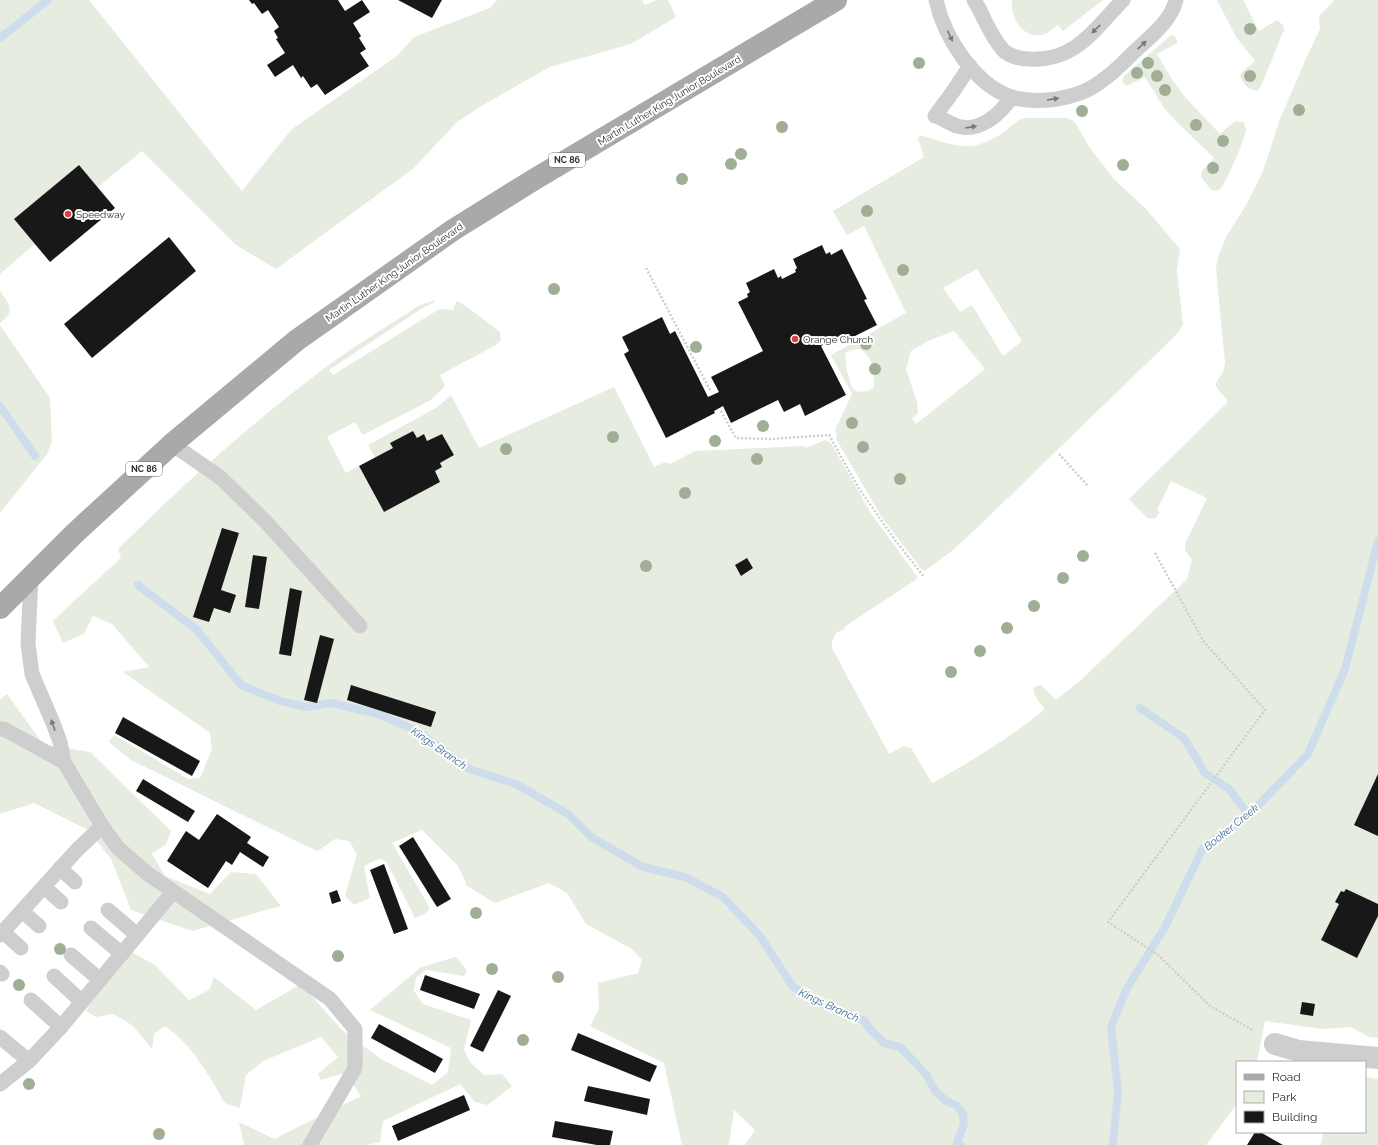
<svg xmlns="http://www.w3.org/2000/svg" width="1378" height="1145" viewBox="0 0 1378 1145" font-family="Raleway,sans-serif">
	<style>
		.green { fill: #e6ede0; fill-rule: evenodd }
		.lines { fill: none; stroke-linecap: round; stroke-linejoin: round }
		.stream { stroke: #cdddec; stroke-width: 8 }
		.building { fill: #181818 }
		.path { stroke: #cecece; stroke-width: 2.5; stroke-dasharray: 2 2; stroke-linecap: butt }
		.service { stroke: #cecece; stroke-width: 15 }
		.minor { stroke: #cecece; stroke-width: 22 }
		.primary { stroke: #a9a9a9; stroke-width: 22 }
		.tree { fill: #9fae95 }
		.oneway { fill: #787878 }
		.poi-dot { fill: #e03e3a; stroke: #fff; stroke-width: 1.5 }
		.labels { text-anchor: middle; stroke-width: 4; stroke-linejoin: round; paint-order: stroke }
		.shield { fill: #fff; stroke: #6f6f6f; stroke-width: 1 }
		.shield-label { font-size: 9px; font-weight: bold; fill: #313131 }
		.street-label { font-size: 10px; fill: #313131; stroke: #fff }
		.poi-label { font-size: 10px; fill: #313131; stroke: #fff; text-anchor: start }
		.water-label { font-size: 11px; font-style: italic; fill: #406a91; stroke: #fff }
	</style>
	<rect width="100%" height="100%" fill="#fff"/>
	<g class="green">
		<polygon points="0,0 89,0 242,191 292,129 397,56 414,37 490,8 497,0 642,0 645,5 656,0 668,0 676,17 631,44 550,67 483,105 457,122 414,168 276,269 236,245 142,151 98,187 79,165 14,219 35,244 0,274"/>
		<path d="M1012 0H1103L1063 31 1058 25C1053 28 1048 34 1042 35 1022 38 1010 17 1012 0Z"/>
		<path d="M1217 0H1243L1259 31 1277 20 1283 25 1284 30 1261 86 1258 90C1249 92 1243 83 1240 76L1243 71 1255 61 1236 37Z"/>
		<path d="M1333 0H1378V1038L1369 1037 1351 1027 1322 1029 1265 1021 1257 1062H1237V1104L1206 1145H745L755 1130 734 1110 729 1145H682L664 1063 590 1026 599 1009 598 983 638 973 642 960 632 949 586 924 567 893 549 883 495 903 467 886 458 866 422 830 392 843 430 908 426 913 415 918 386 861 379 859 364 866 370 898 354 905 345 896 357 854 349 841 335 839 318 851 300 843 131 760 109 742 114 735 188 779 200 778 212 749 210 733 123 672 149 667 112 624 93 616 84 634 63 643 53 621 74 601 121 558 118 549C183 484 253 422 326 367 356 345 389 325 420 305L435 300V302L421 309 329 370 333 375 436 311 441 309 453 310 457 301 466 306 500 332 501 340 496 345 440 375 445 386 431 400 363 435 355 422 327 437 346 473 359 466 384 512 440 482 435 471 442 467 440 463 454 455 442 434 427 441 424 435 417 438 413 431 391 444 393 448 375 458 368 445 436 408 451 395 479 448 614 387 654 467 665 462 670 464 695 451 804 446 806 448 825 440 831 443 872 515 917 576V579L914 581 844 627 845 629 836 633 832 642V648L889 754 904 746 911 748 932 783C972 761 1010 738 1045 709 1041 703 1024 687 1041 685L1056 700 1082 679 1187 579 1192 560 1185 550V544L1207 498 1171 481 1157 510 1160 512 1155 519 1147 518 1129 499 1227 403V400L1217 388 1215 384 1223 372 1225 363 1216 269 1218 257 1226 237 1246 205 1263 171 1280 119 1308 54 1320 29 1319 16 1334 1Z"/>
		<path d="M1171 35C1175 35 1178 39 1177 43L1157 54 1171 78 1185 97 1220 134 1235 121 1243 122C1244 125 1246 127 1246 130 1245 139 1226 182 1221 188 1219 190 1218 190 1216 191L1211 190 1201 177 1202 171 1214 158 1176 121 1164 108 1145 77 1127 86 1125 85 1122 81 1124 76Z"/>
		<path d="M1024 118H1066L1074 121 1090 148 1115 180 1146 209 1180 249 1177 271 1183 325 1176 335 980 525 953 550 925 571 921 569 881 516 836 439 837 435 835 430 852 394 831 355 906 313 864 226 847 235 833 211 924 157 918 138 920 136H923C954 145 971 154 1001 134 1009 129 1015 121 1024 118ZM977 269 1022 341 1003 356 972 305 960 312 943 288ZM954 331 985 369 916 424 912 419 918 413 917 402 906 369 911 351 928 341ZM859 349C873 355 874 374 874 387L868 391 858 392 852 388 847 371 845 353 852 350Z"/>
		<path d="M0 291C10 305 16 311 0 323Z"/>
		<polygon points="0,325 50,398 52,442 47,454 0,513"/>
		<polygon points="7,694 43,744 90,752 171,831 166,844 152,854 165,876 210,894 231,872 256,874 281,906 192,931 131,910 111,859 88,830 34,803 0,814 0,700"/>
		<path d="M130 951 155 965 189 1000 209 990 214 977 256 1010 301 984 342 1030 381 1059 432 1085 448 1072 451 1048 370 1010 421 967 456 957 467 970 464 976 426 970 416 978 414 991 423 1004 471 1020 464 1050 470 1062 484 1075 502 1074 512 1086 488 1105 475 1102 460 1084 383 1121 380 1142 367 1145H244L239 1122 274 1139 361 1096 345 1073 321 1080 318 1074 338 1057 321 1037 263 1061 246 1075 240 1108 225 1103C207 1073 194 1047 165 1026L154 1034 152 1049 132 1025 113 1014 96 1017 86 1011 111 968Z"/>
		<polygon points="1365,1077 1378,1079 1378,1145 1321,1145 1323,1132 1365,1132"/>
	</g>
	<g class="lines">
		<g class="stream">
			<polyline points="0,38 48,0"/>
			<polyline points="0,406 35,456"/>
			<path d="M138 585 197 630 241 685 280 701 306 707 331 703 378 714 417 731 469 769 516 784 568 814 591 837 643 867 685 877 723 897 760 936 793 987 824 1005 865 1021C868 1031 877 1034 884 1043L900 1047 926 1074 935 1091 946 1101 956 1105 963 1114 964 1124 957 1143 961 1145"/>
			<polyline points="1140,708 1184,738 1205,773 1228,788 1249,815"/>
			<polyline points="1113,1145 1118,1091 1111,1027 1126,990 1165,927 1203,848 1249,815 1308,754 1345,669 1378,541"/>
		</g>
	</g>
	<g class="building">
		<polygon points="249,0 338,0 345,11 362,0 370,12 353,23 361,36 359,38 366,49 360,53 369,66 325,95 317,84 311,88 303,76 301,78 293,65 275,77 267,65 285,53 276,39 278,38 274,31 279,27 268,10 262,14 254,3 252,4"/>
		<polygon points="398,0 442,0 432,18"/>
		<polygon points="79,165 115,208 50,262 14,219"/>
		<polygon points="169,237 196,271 92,358 64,324"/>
		<polygon points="822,245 826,254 830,252 831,255 842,249 867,299 864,300 877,325 845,341 841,335 821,346 846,395 805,416 800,404 784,412 778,400 731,423 723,406 714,411 715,413 666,438 624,354 629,351 622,337 662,317 670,334 675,331 708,397 719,392 711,377 763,351 738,302 748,297 747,294 750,292 746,283 774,269 778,278 781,276 782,279 796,272 795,270 797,268 793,259"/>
		<polygon points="413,431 417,438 424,434 427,441 442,434 454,455 440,463 442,467 435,471 440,482 384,512 359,466 393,448 390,443"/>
		<polygon points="222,528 239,533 221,590 236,595 230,613 214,608 209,622 193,617"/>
		<polygon points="253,555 267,557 259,609 245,607"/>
		<polygon points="747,558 753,568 741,576 735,565"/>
		<polygon points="290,588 302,591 291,656 279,654"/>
		<polygon points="320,635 334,639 317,703 304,700"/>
		<polygon points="351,685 436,712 431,727 347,700"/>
		<polygon points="123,717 200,761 192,776 115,733"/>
		<polygon points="1378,774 1378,836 1354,825"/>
		<polygon points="143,779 195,811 188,822 136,791"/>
		<polygon points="217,814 251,837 247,843 269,857 263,867 240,852 232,865 226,861 208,888 167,861 186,831 199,840"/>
		<polygon points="413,837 451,899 437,907 399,846"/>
		<polygon points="384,864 408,929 394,934 370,870"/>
		<polygon points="1346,889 1378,904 1378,916 1357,958 1321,940 1339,904 1335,902 1341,891 1344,892"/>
		<polygon points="337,890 341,901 332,904 329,893"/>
		<polygon points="425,975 480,994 474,1009 420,990"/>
		<polygon points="498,990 511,996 483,1052 470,1046"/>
		<polygon points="1302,1002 1315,1004 1313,1016 1300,1014"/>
		<polygon points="379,1024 443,1059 435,1073 371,1038"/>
		<polygon points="578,1033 657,1066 650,1082 571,1050"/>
		<polygon points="588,1086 650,1099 647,1115 584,1101"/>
		<polygon points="464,1095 470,1110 398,1141 392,1126"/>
		<polygon points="555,1121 613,1131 610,1145 597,1145 552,1137"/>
		<polygon points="1255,1132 1260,1132 1283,1145 1247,1145"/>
	</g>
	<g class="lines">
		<g class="path">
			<polyline points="646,268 711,392"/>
			<polyline points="721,411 736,438 770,439 829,435 858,487 895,540 924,577"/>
			<polyline points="1059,454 1088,486"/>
			<polyline points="1155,553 1204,642 1265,710 1108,922 1158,955 1210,1006 1254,1031"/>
		</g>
		<g class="service">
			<path d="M936 0C944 37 974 84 1011 97 1025 101 1043 101 1057 99 1068 97 1081 94 1091 88 1108 78 1122 64 1135 51 1151 36 1171 21 1176 0"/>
			<path d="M974 0C978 6 981 12 984 19 989 29 995 41 1003 50 1009 56 1020 59 1029 59 1075 62 1094 30 1123 0"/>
			<path d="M970 66 952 93 935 116C943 118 950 124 957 126 980 133 1000 114 1012 97"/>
			<polyline points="172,444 221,478 265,521 360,626"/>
			<polyline points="31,577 28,644 32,674 53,723 60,742 64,762 102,826 118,848 148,874 330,999 355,1029 355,1068 310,1145"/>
			<polyline points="0,729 4,729 64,762"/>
			<polyline points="60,868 75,882"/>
			<polyline points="44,887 61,902"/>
			<polyline points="108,910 137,935"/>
			<polyline points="22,911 39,926"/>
			<polyline points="91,928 122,954"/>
			<polyline points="3,932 21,948"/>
			<polyline points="0,935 76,851 102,826"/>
			<polyline points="71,955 100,980"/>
			<polyline points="0,972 2,974"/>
			<polyline points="54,976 82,1002"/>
			<polyline points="31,1000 61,1027"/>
			<polyline points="0,1037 29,1061"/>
			<polyline points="0,1084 29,1061 61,1027 173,892"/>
		</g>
		<polyline class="minor" points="1275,1044 1299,1051 1378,1058"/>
		<polyline class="primary" points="0,608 75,533 172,444 297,340 453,230 535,179 836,0"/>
	</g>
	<g class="tree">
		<circle cx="1250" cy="29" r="6"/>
		<circle cx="919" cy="63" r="6"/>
		<circle cx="1148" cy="63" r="6"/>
		<circle cx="1137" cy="73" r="6"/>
		<circle cx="1157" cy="76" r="6"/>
		<circle cx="1250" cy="76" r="6"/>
		<circle cx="1165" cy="90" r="6"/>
		<circle cx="1299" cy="110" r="6"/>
		<circle cx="1082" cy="111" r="6"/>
		<circle cx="1196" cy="125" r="6"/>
		<circle cx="782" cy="127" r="6"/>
		<circle cx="1223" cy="141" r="6"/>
		<circle cx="741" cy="154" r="6"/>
		<circle cx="731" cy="164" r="6"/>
		<circle cx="1123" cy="165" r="6"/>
		<circle cx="1213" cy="168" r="6"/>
		<circle cx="682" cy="179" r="6"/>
		<circle cx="867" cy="211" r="6"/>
		<circle cx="903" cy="270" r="6"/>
		<circle cx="554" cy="289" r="6"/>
		<circle cx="866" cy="344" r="6"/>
		<circle cx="696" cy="347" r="6"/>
		<circle cx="875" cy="369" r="6"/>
		<circle cx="852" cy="423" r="6"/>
		<circle cx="763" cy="426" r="6"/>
		<circle cx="613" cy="437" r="6"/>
		<circle cx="715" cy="441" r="6"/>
		<circle cx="863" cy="447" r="6"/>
		<circle cx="506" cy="449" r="6"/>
		<circle cx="757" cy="459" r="6"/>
		<circle cx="900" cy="479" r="6"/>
		<circle cx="685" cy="493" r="6"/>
		<circle cx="1083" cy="556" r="6"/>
		<circle cx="646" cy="566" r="6"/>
		<circle cx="1063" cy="578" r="6"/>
		<circle cx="1034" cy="606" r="6"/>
		<circle cx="1007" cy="628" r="6"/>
		<circle cx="980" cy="651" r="6"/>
		<circle cx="951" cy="672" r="6"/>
		<circle cx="476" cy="913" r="6"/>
		<circle cx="60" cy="949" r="6"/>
		<circle cx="338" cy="956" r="6"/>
		<circle cx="492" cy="969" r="6"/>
		<circle cx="558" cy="977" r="6"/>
		<circle cx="19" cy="985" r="6"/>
		<circle cx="523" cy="1040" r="6"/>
		<circle cx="29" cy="1084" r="6"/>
		<circle cx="159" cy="1134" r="6"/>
	</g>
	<defs><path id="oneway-solid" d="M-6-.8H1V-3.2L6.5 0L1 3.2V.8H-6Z"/></defs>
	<g class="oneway">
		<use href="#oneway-solid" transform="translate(1096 29) rotate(136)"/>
		<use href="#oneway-solid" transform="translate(950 36) rotate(64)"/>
		<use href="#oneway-solid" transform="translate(1142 45) rotate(-43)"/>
		<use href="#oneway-solid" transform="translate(1053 99) rotate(-9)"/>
		<use href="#oneway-solid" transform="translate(971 127) rotate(-9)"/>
		<use href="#oneway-solid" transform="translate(53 725) rotate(-110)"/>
	</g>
	<g class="poi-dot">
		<circle cx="68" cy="214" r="4"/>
		<circle cx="795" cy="339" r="4"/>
	</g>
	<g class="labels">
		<g class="shield">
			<rect x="549" y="153" width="36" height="14" rx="3"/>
			<rect x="126" y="462" width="36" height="14" rx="3"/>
		</g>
		<g class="shield-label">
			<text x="567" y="163">NC 86</text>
			<text x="144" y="472">NC 86</text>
		</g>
		<g class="street-label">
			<text transform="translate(669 100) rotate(-31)" y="4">Martin Luther King Junior Boulevard</text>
			<text transform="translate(394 272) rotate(-35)" y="4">Martin Luther King Junior Boulevard</text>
		</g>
		<g class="poi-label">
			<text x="76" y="218">Speedway</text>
			<text x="803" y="343">Orange Church</text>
		</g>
		<g class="water-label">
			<text transform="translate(439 748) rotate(35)" y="4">Kings Branch</text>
			<text transform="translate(1231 827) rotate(-39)" y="4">Booker Creek</text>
			<text transform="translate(829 1005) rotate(25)" y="4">Kings Branch</text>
		</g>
	</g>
	<rect x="1236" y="1061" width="130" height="72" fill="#ffffff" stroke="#adadad"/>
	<rect x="1244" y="1074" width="20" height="6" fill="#a9a9a9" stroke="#adadad"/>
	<text x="1272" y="1081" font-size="12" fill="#313131">Road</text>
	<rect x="1244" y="1091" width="20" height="12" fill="#e6ede0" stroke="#adadad"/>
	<text x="1272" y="1101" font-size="12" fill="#313131">Park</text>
	<rect x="1244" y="1111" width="20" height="12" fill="#181818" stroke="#adadad"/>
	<text x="1272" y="1121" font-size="12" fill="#313131">Building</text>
</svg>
